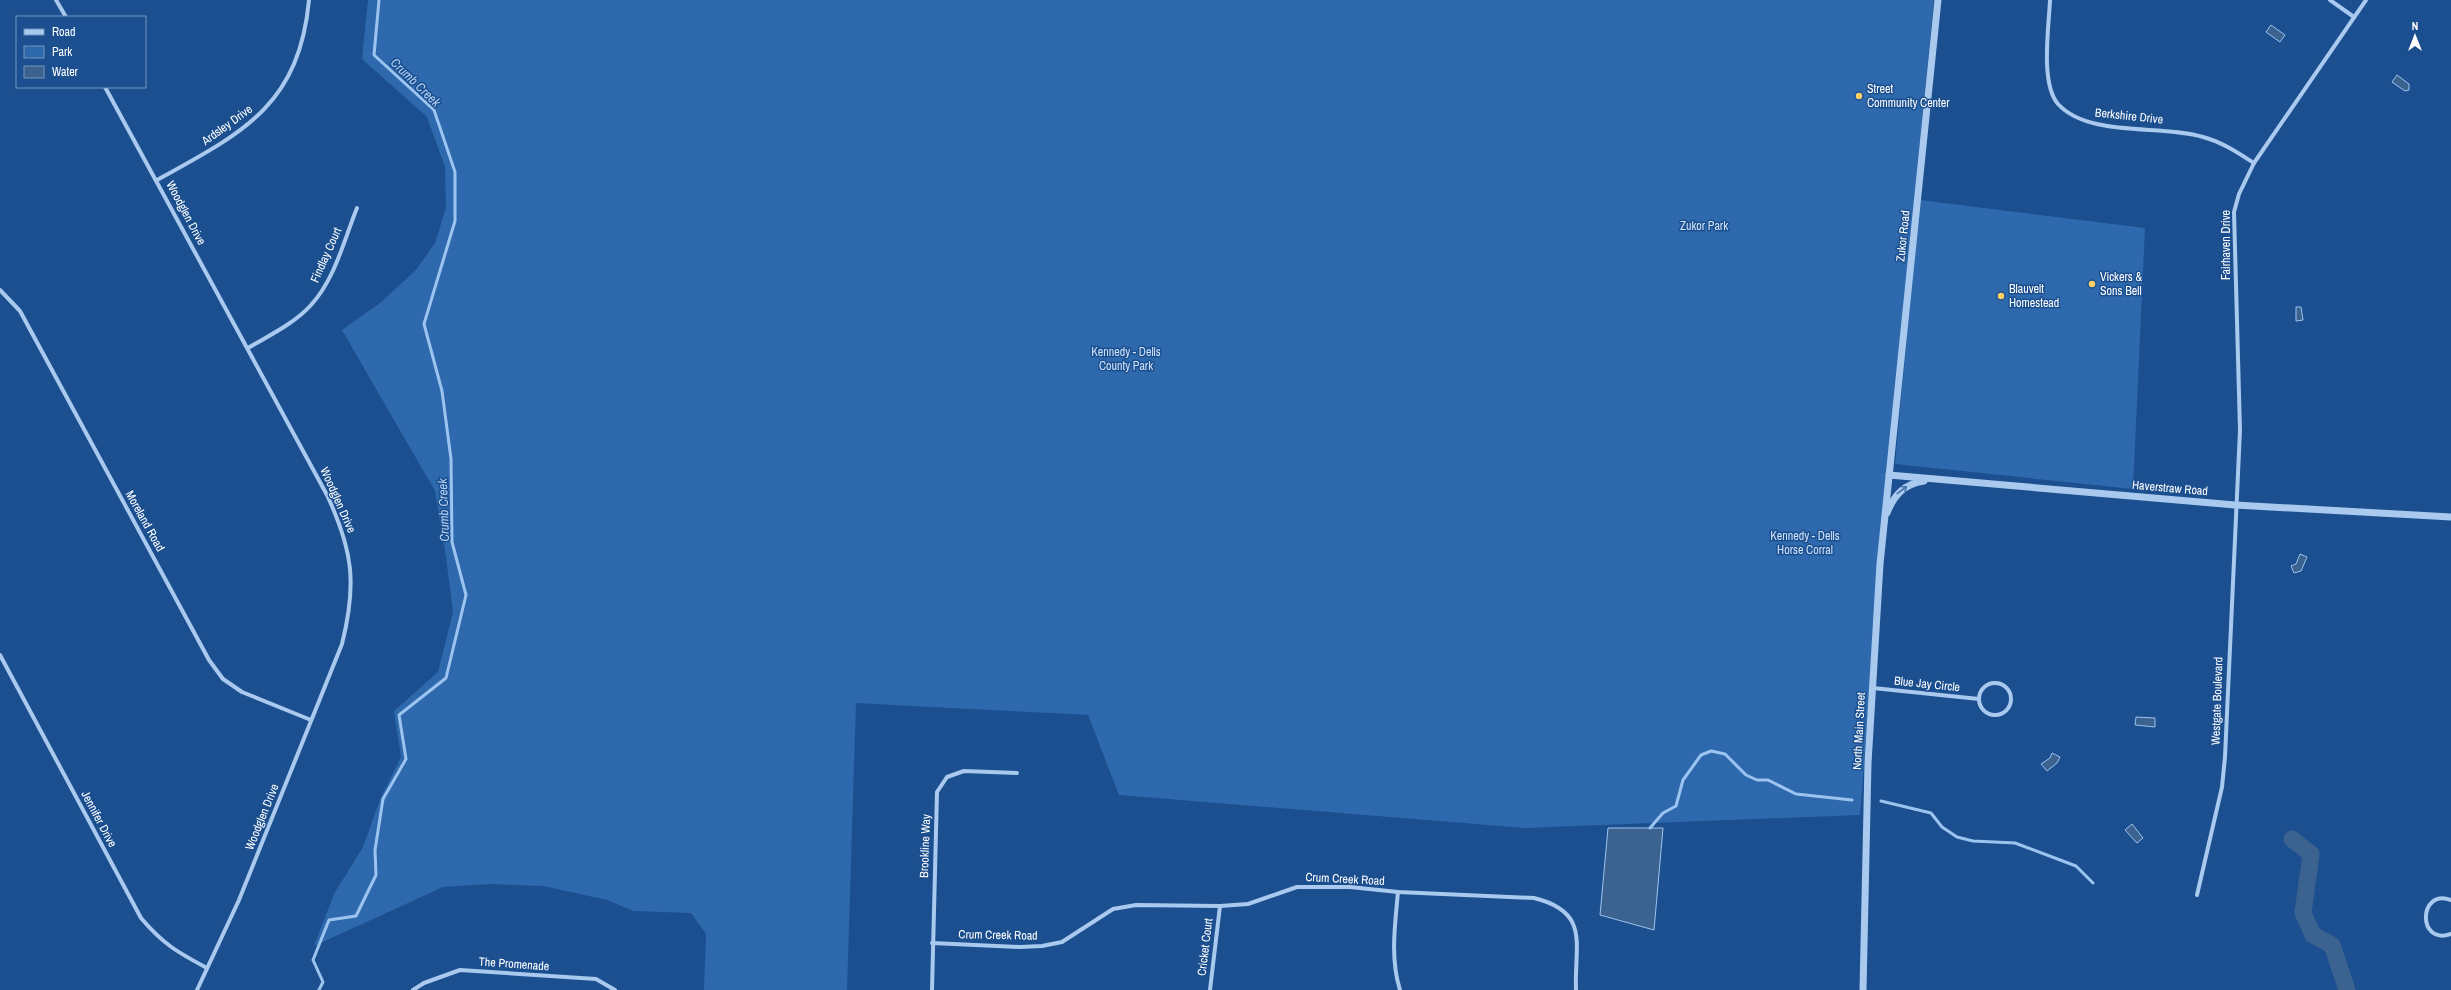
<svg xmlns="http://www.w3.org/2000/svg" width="2451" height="990" viewBox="0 0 2451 990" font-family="'Archivo Narrow',sans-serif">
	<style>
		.green { fill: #2e69ad }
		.water { fill: #3c6290; stroke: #9cc4f0 }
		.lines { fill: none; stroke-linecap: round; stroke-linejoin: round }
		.stream { stroke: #9cc4f0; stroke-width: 3 }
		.river { stroke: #3c6290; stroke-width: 17 }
		.minor { stroke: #a9c9ee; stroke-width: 4 }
		.tertiary { stroke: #a9c9ee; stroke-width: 7 }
		.oneway { stroke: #4674ac }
		.poi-dot { fill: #ffd166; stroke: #1b4f8f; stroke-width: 1.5 }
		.labels { text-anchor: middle; stroke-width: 3; stroke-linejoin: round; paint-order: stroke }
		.poi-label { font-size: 12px; fill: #fff; stroke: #1b4f8f; text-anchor: start }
		.street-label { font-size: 12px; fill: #fff; stroke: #1b4f8f }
		.park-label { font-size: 12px; fill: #cfe3fa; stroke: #1b4f8f }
		.water-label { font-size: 13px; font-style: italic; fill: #b5d3f5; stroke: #1b4f8f }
	</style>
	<rect width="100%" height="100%" fill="#1b4f8f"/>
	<g class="green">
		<polygon points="368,0 1934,0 1889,452 1860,815 1525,828 1119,795 1088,715 856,703 847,990 704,990 706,934 691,913 633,911 607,900 543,886 491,884 443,887 314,946 334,894 363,847 381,797 401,757 394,711 438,672 453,612 446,557 435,491 342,330 380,303 416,270 435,243 446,208 445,167 427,117 362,59"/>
		<polygon points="1920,200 2145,228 2133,489 1895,464"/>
	</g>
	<g class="water">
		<polygon points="2271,25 2285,35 2280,42 2266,32"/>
		<polygon points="2397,75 2409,84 2409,90 2405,91 2392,82"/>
		<polygon points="2296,307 2301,307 2303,320 2296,321"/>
		<polygon points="2300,554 2307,557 2301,571 2294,573 2291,566 2296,564"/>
		<polygon points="2136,717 2155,718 2155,727 2135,725"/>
		<polygon points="2052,753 2060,757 2057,763 2047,771 2041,764 2050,758"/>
		<polygon points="2132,824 2143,838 2137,843 2125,830"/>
		<polygon points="1608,828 1663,828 1654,930 1600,915"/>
	</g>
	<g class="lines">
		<g class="stream">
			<polyline points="1881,801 1931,813 1942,827 1957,837 1973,841 2015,843 2076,866 2093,883"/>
			<polyline points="1650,828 1663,813 1676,806 1683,780 1701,755 1711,751 1725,754 1746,775 1757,780 1768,780 1796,794 1852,800"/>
			<polyline points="319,990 323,982 313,960 329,920 356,916 376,875 375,850 383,799 406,759 399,715 446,678 466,595 452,542 451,459 442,391 424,324 455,221 455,172 434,110 374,55 379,0"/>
		</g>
		<polyline class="river" points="2292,839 2311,854 2303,913 2313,935 2332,945 2347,990"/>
		<g class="minor">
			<polyline points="56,0 66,17"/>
			<path d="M2050 0C2049 26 2040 83 2058 104 2089 138 2162 124 2203 137 2222 142 2238 153 2254 163"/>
			<polyline points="2330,0 2354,17"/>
			<path d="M105 87 327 495C353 551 357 584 342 644L239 900 197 990"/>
			<path d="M157 180C242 133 299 106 309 0"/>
			<polyline points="0,290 20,311 209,660 223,679 242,692 311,720"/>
			<path d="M248 348C270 335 295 323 311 305 335 279 344 240 357 208"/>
			<path d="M0 655 141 918C163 944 177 952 207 968"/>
			<circle cx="1995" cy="699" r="16"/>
			<polyline points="1873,688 1979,699"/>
			<path d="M1398 892C1395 925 1390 958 1400 990"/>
			<polyline points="2197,895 2222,787 2225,757 2240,430 2234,212 2239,194 2254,163 2366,0"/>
			<path d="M2451 900C2418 888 2417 946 2451 934"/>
			<path d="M932 943 1020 947 1042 946 1062 942 1113 909 1136 905 1220 906 1248 904 1297 887H1350L1398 892 1534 898C1591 912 1574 945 1576 990"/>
			<polyline points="413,990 424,983 460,970 596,979 615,990"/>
			<polyline points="932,990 937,792 947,777 964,771 1017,773"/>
			<polyline points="1210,990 1220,906"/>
		</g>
		<g class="tertiary">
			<polyline points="1889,475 2235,505 2451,517"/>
			<path d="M1887 513C1894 495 1904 484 1924 481"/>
			<polyline points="1863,990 1868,763 1880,564 1938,0"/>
		</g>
	</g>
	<defs><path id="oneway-shaft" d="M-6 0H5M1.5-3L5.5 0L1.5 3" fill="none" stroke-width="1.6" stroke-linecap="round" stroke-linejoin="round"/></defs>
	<use class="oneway" href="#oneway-shaft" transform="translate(1902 490) rotate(-37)"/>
	<g class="poi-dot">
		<circle cx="1859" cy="96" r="4"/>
		<circle cx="2092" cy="284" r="4"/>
		<circle cx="2001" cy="296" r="4"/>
	</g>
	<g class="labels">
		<g class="poi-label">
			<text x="1867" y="93">Street<tspan x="1867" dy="14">Community Center</tspan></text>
			<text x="2100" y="281">Vickers &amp;<tspan x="2100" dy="14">Sons Bell</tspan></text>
			<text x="2009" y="293">Blauvelt<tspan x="2009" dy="14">Homestead</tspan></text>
		</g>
		<g class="street-label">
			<text transform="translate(2129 116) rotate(6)" y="4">Berkshire Drive</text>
			<text transform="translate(227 125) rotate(-36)" y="4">Ardsley Drive</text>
			<text transform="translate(186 213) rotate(62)" y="4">Woodglen Drive</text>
			<text transform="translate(1903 236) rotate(-84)" y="4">Zukor Road</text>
			<text transform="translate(2226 245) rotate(-90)" y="4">Fairhaven Drive</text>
			<text transform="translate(326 255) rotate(-66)" y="4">Findlay Court</text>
			<text transform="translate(2170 488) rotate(5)" y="4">Haverstraw Road</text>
			<text transform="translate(338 500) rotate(66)" y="4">Woodglen Drive</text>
			<text transform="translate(145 521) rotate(61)" y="4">Moreland Road</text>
			<text transform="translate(1927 684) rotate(6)" y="4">Blue Jay Circle</text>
			<text transform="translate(2217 701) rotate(-88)" y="4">Westgate Boulevard</text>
			<text transform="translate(1859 731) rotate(-87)" y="4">North Main Street</text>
			<text transform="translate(262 817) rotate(-68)" y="4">Woodglen Drive</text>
			<text transform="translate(99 819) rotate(62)" y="4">Jennifer Drive</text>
			<text transform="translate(925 846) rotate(-88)" y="4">Brookline Way</text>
			<text transform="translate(1345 879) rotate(3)" y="4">Crum Creek Road</text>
			<text transform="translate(998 935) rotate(1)" y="4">Crum Creek Road</text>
			<text transform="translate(1205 947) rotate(-83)" y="4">Cricket Court</text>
			<text transform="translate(514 964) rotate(4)" y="4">The Promenade</text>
		</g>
		<g class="park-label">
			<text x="1704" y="230">Zukor Park</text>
			<text x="1126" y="356">Kennedy - Dells<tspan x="1126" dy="14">County Park</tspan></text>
			<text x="1805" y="540">Kennedy - Dells<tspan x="1805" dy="14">Horse Corral</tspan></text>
		</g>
		<g class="water-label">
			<text transform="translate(416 82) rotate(44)" y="5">Crumb Creek</text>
			<text transform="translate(443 510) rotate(-92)" y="5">Crumb Creek</text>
		</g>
	</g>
	<rect x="16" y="16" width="130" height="72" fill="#1b4f8f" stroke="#7695bc"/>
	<rect x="24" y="29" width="20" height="6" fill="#a9c9ee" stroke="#7695bc"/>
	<text x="52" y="36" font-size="12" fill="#ffffff">Road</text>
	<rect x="24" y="46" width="20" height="12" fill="#2e69ad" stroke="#7695bc"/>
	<text x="52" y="56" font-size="12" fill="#ffffff">Park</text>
	<rect x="24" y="66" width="20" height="12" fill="#3c6290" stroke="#7695bc"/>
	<text x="52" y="76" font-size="12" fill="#ffffff">Water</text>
	<g transform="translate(2415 36)" stroke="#1b4f8f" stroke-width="3" paint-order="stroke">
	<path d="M0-3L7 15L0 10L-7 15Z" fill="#ffffff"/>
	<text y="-6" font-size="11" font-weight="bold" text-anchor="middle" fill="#ffffff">N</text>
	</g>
</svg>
